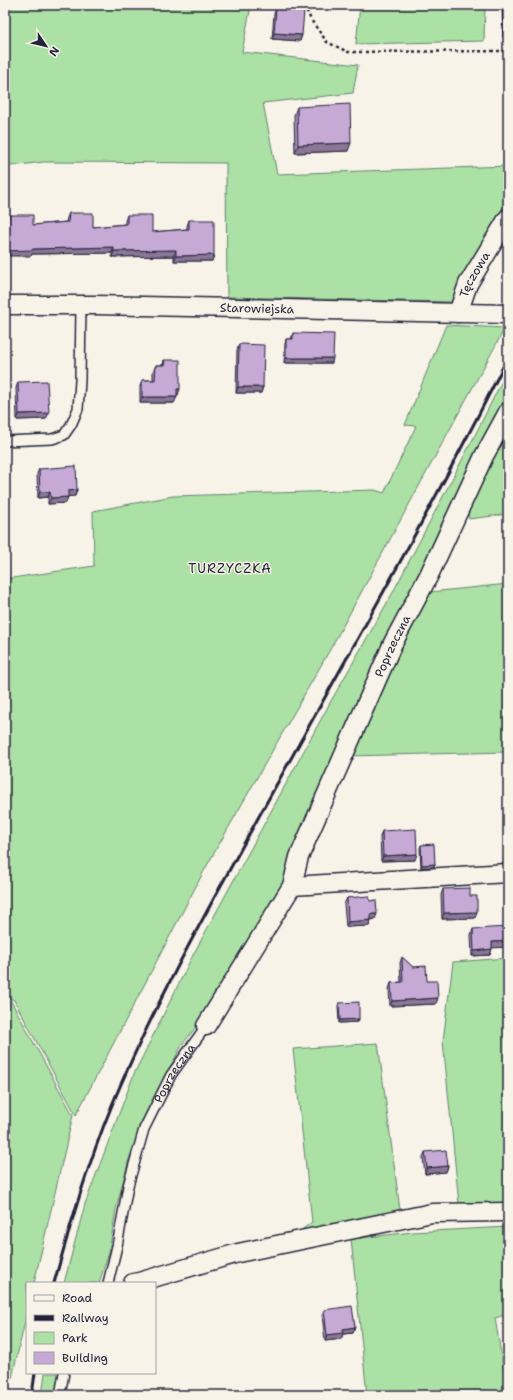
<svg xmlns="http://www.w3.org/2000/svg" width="513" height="1400" viewBox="0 0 513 1400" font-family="'Shantell Sans',sans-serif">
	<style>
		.green { fill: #abe1a4; stroke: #668270 }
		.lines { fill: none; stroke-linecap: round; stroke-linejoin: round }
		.service-casing { stroke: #22223b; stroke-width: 12 }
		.minor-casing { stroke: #22223b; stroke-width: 21 }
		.path { stroke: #22223b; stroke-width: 2.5; stroke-dasharray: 3 3; stroke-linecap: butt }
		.service { stroke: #f7f3e8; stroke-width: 9 }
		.minor { stroke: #f7f3e8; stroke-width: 18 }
		.rail { stroke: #22223b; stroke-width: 3 }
		.wall { fill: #aa91b7; stroke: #22223b }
		.shaded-wall { fill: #8b7695; stroke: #22223b }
		.building { fill: #c6a9d5; stroke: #22223b }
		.labels { text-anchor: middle; stroke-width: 3; stroke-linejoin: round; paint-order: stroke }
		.street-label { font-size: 12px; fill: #22223b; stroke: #f7f3e8 }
		.neighbourhood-label { font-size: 13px; letter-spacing: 1px; fill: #22223b; stroke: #f7f3e8 }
	</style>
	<rect width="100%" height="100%" fill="#f7f3e8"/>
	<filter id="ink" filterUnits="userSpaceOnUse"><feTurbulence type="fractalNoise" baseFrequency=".025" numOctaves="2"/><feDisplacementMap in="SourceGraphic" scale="8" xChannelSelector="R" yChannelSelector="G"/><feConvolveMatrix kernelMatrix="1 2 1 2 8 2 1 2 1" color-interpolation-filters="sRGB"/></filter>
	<g filter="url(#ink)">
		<g class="green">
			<polygon points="5,5 251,5 242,52 358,65 353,93 263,103 277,174 508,166 508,199 468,266 451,302 227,297 226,163 44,162 11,166 5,165"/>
			<polygon points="360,5 485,5 484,41 356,44"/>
			<polygon points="446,325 505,328 332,646 205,869 76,1115 14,1000 5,996 5,579 94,566 93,511 173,496 375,490 384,493 416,426 405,425"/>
			<polygon points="508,369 508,397 471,469 287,881 216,1001 182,1045 146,1113 129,1159 116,1209 109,1252 99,1283 64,1283 85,1204 134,1074 193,955 331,701 391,596 474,437"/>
			<polygon points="508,426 508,514 469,519 467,507"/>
			<polygon points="508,584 508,752 348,756 430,592"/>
			<polygon points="508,958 508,1204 459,1204 443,1041 453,962"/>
			<polygon points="5,998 11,1001 73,1115 34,1283 27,1283 27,1313 8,1395 5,1395"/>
			<polygon points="378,1043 400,1210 295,1235 312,1222 293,1049"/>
			<polygon points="508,1227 508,1314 495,1318 508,1395 367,1395 351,1239 413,1232"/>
			<polygon points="45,1373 59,1373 55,1395 42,1395"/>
		</g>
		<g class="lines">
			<g class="service-casing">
				<g id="service">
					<polyline points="5,441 52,439 64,435 71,425 78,409 80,381 81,305"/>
					<path id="s1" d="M108 1283 117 1246 128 1186 144 1129 171 1075 206 1026"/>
					<polyline points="60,1395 64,1373"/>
				</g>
			</g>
			<g class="minor-casing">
				<g id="minor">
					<path id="s2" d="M5 305H95L508 314"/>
					<path id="s3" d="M458 313 468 284 508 218"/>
					<polyline points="292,886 508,873"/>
					<path id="s4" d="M206 1026 292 886 299 857 393 643 429 575 484 456 508 412"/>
					<polyline points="133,1283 139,1282 238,1253 432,1213 508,1212"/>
				</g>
			</g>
			<polyline class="path" points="304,5 311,20 327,42 348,52 508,51"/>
			<use href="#service" class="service"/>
			<use href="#minor" class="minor"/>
			<g class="rail">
				<path d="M54 1283C71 1223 88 1163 112 1105 156 1000 213 900 268 800 349 653 433 507 508 357"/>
				<polyline points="32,1395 35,1373"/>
			</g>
		</g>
		<g class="wall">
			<polygon points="502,5 508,5 508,37 503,37"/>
			<polygon points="276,8 302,35 300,41 272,39 274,14"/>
			<polygon points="297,107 348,151 295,153 294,115"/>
			<polygon points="69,213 93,227 125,224 125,221 127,215 152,232 187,229 187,226 189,220 214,255 212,261 174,261 174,256 112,257 112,253 32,254 31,256 7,225 7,221 9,215 33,225 66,222 67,218"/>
			<polygon points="293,333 332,363 284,363 285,344 286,339 291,339"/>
			<polygon points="239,344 263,387 261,393 236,393 237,350"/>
			<polygon points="164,360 178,395 177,395 174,403 140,403 140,386 142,380 153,380 153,371 156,365 163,365"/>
			<polygon points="18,382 46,419 17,420 16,388"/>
			<polygon points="39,469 77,490 75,496 68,496 66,503 48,504 48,497 38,498 37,474"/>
			<polygon points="382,831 415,860 381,861 380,837"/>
			<polygon points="421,845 435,864 434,867 421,868 420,848"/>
			<polygon points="443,889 475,918 442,919 441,895"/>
			<polygon points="347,898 370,901 375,919 371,920 369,926 346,927 344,904"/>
			<polygon points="473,929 508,947 492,947 490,955 472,956 471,935"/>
			<polygon points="402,957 427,981 436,1004 390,1006 389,989 391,983 401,982 400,963"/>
			<polygon points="339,1003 359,1019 358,1022 339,1023 338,1006"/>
			<polygon points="425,1152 448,1166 446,1172 425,1174 423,1158"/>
			<polygon points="324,1310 355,1327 353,1333 343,1334 341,1339 325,1341 322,1315"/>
		</g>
		<g class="shaded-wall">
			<polygon points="505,31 508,31 508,37 503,37"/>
			<polygon points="274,33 302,35 300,41 272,39"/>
			<polygon points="351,143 348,151 295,153 298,145"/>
			<polygon points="114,247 112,253 32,254 31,256 5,256 5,251 33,249"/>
			<polygon points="176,250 174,256 112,257 114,251"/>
			<polygon points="214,255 212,261 174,261 176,256"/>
			<polygon points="286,358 333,358 332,363 284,363"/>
			<polygon points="238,387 263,387 261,393 236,393"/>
			<polygon points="177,389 180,389 178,395 175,395"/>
			<polygon points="142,397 177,397 174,403 140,403"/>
			<polygon points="49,413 46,419 17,420 19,414"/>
			<polygon points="77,490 75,496 65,497 68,491"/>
			<polygon points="40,492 50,492 48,497 38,498"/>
			<polygon points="68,497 66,503 48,504 51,498"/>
			<polygon points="417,854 415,860 381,861 383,856"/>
			<polygon points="435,864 434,867 421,868 422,865"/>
			<polygon points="477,912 475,918 442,919 444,913"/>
			<polygon points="371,914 377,914 375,919 369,920"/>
			<polygon points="371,920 369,926 346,927 348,922"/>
			<polygon points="508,941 508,947 490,948 492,942"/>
			<polygon points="492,949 490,955 472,956 474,951"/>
			<polygon points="438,998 436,1004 390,1006 392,1001"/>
			<polygon points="359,1019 358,1022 339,1023 340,1020"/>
			<polygon points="448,1166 446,1172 425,1174 427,1168"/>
			<polygon points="355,1327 353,1333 343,1334 341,1339 325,1341 327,1335 343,1329"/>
		</g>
		<g class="building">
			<polygon points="504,5 508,5 508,31 505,31"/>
			<polygon points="276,8 304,11 302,35 274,33"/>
			<polygon points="350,104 351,143 298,145 297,107"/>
			<polygon points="69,213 93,213 93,227 127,224 127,215 152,215 152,232 189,229 189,220 214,220 214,255 176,256 176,250 114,251 114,247 33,249 33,250 5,251 5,225 8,224 9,215 33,215 33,225 68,222"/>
			<polygon points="293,333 334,334 333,358 286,358 286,339 293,339"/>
			<polygon points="239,344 264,345 263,387 238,387"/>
			<polygon points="164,360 180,360 180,389 177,389 177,397 142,397 142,380 155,380 156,365 165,365"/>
			<polygon points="47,381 49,413 19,414 18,382"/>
			<polygon points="76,466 77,490 68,491 68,497 51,498 50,492 40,492 39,469"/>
			<polygon points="416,829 417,854 383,856 382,831"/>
			<polygon points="434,844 435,864 422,865 421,845"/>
			<polygon points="470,888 470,896 477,896 477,912 444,913 443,889"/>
			<polygon points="369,896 370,901 376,900 377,914 371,914 371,920 348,922 347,898"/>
			<polygon points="508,927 508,941 492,942 492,949 474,951 473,929"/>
			<polygon points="402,957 413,967 426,966 427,981 437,981 438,998 392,1001 391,983 403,982"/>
			<polygon points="359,1002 359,1019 340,1020 339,1003"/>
			<polygon points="446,1150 448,1166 427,1168 425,1152"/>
			<polygon points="352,1306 355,1327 343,1329 343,1333 327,1335 324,1310"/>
		</g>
	</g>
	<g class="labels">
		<g class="street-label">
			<text dy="4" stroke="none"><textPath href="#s3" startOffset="42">Tęczowa</textPath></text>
			<text dy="4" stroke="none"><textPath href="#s2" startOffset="252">Starowiejska</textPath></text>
			<text dy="4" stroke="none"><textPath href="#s4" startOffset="425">Poprzeczna</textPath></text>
			<text dy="4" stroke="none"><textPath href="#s1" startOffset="222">Poprzeczna</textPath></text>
		</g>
		<g class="neighbourhood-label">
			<text x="230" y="573">TURZYCZKA</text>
		</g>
	</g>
	<rect width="513" height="1400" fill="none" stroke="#f7f3e8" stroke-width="20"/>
	<rect x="10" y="10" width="493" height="1380" fill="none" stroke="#22223b" stroke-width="1.5" filter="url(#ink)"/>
	<rect x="26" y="1282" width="130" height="92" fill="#f7f3e8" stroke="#a29fa3"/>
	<rect x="34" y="1295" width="20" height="6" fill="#f7f3e8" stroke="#a29fa3"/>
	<text x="62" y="1302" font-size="12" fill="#22223b">Road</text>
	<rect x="34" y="1315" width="20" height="6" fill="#22223b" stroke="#a29fa3"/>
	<text x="62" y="1322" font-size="12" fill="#22223b">Railway</text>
	<rect x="34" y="1332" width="20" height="12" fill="#abe1a4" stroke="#a29fa3"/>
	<text x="62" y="1342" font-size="12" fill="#22223b">Park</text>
	<rect x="34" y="1352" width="20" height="12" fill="#c6a9d5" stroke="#a29fa3"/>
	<text x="62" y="1362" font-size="12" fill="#22223b">Building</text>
	<g transform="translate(46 46) rotate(125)" stroke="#f7f3e8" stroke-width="3" paint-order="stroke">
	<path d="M0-3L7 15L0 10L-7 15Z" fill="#22223b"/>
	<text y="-6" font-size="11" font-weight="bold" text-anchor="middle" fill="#22223b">N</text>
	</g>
</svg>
